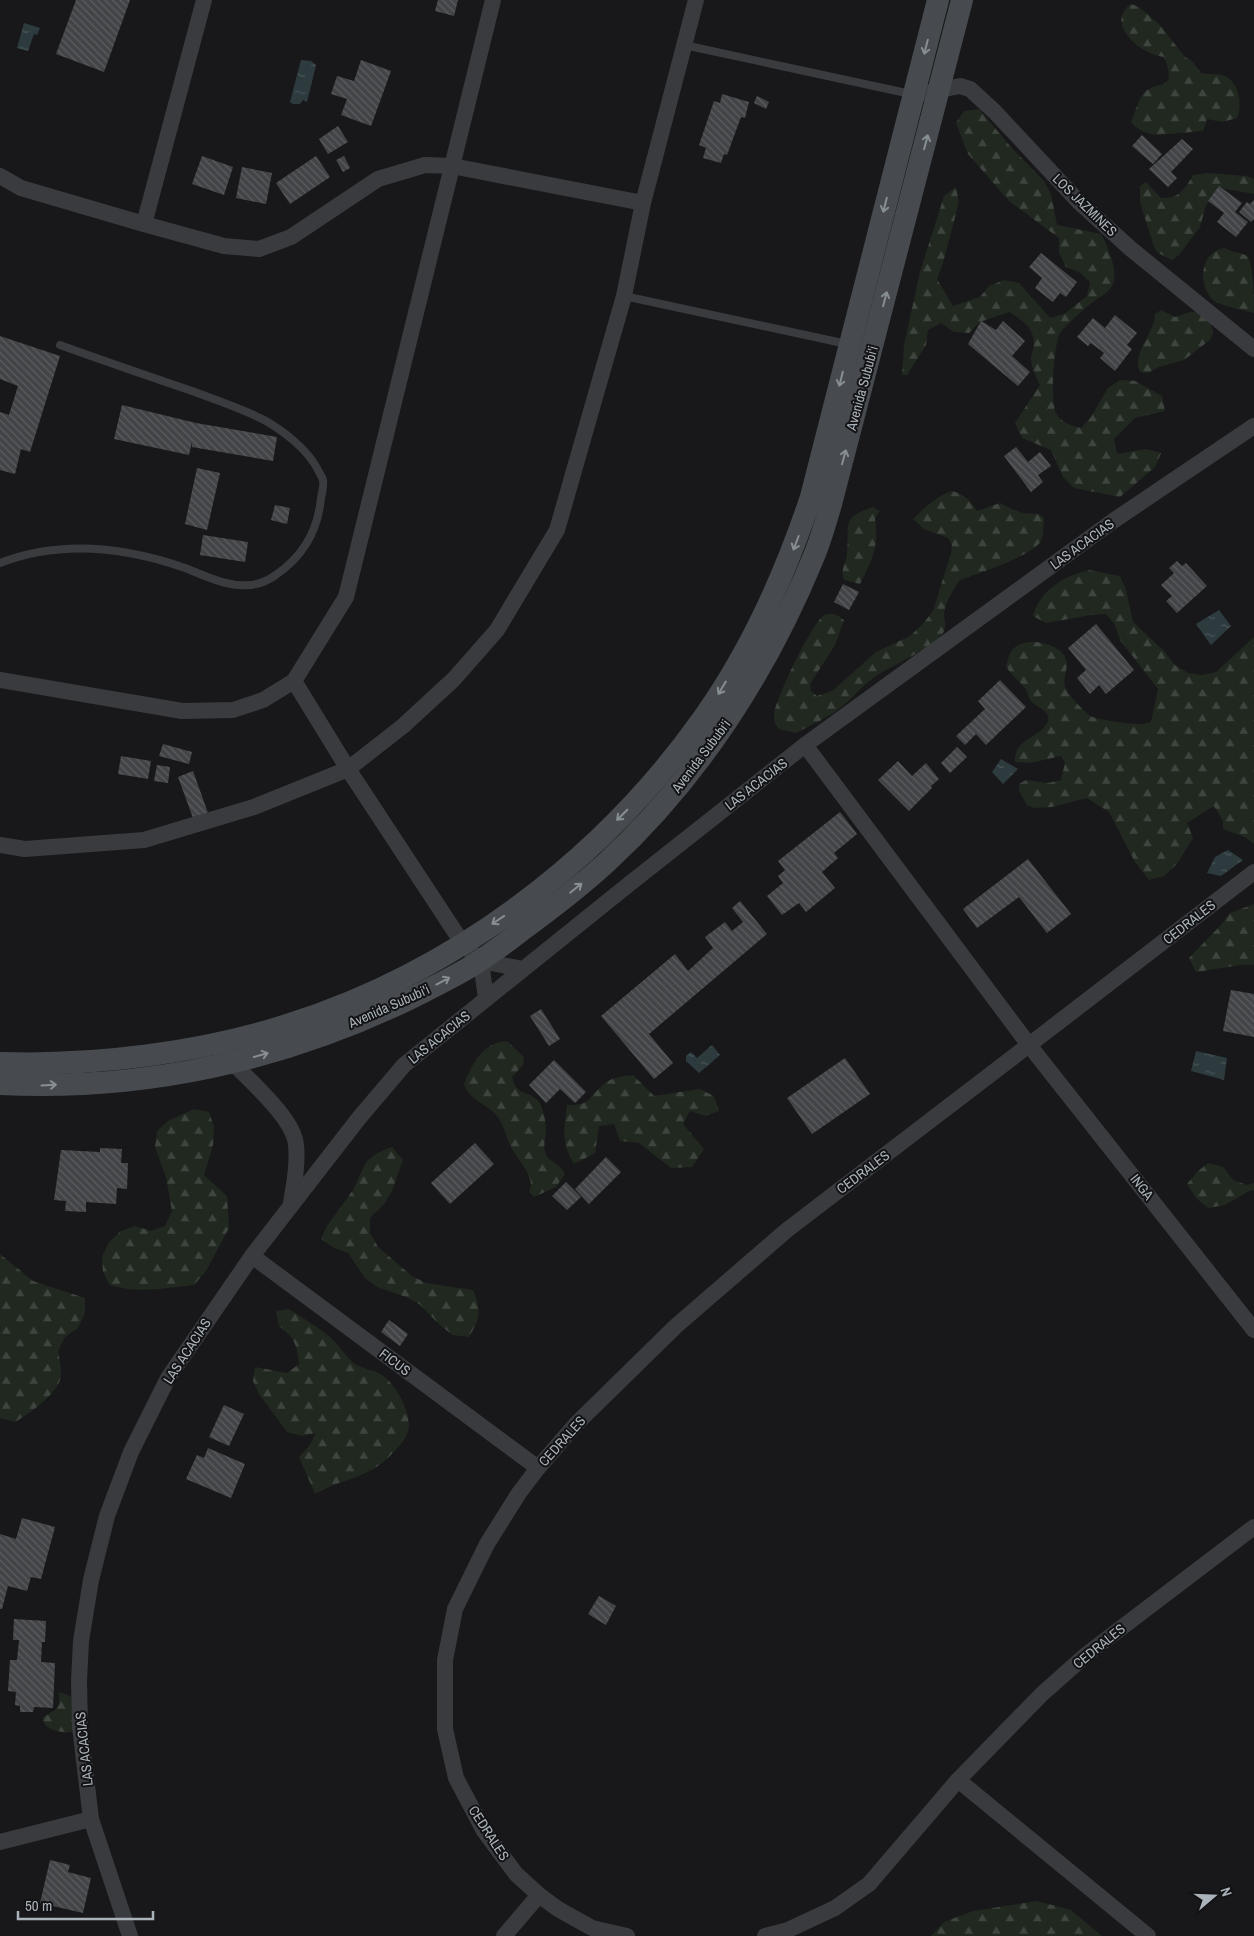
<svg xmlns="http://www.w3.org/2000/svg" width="1254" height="1936" viewBox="0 0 1254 1936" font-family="'Archivo Narrow',sans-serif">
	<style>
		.forest { fill: url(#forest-firs) }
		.water { fill: url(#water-ripples) }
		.building { fill: url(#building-back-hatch) }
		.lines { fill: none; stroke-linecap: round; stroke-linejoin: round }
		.lane { stroke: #393b3f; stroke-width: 8 }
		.street { stroke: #393b3f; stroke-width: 16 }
		.secondary { stroke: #474b4f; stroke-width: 22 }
		.oneway { stroke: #878f95 }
		.labels { text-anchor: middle; stroke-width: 4; stroke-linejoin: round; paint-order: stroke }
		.street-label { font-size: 14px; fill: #aab3ba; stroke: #131315 }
	</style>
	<defs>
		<pattern id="forest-firs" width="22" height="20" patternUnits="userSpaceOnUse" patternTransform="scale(1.25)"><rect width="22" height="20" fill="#202820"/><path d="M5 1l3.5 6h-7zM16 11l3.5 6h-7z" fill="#3e453e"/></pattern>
		<pattern id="water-ripples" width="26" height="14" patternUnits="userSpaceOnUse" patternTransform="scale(1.25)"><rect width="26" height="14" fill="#2d3b3f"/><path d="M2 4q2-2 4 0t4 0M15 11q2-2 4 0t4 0" fill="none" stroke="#495559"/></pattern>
		<pattern id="building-back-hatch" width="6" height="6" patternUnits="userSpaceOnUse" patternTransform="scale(1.25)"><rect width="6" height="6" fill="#424447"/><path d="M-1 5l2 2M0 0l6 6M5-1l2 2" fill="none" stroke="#5b5d5f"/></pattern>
	</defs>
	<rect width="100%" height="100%" fill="#18181a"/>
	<g class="forest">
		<path d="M1131 4 1139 7 1159 24 1185 57 1192 61 1201 73C1209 75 1218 73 1225 76 1239 83 1243 105 1237 118L1222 122 1207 119 1203 131 1157 135C1147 134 1137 130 1131 122 1135 114 1138 99 1144 93 1156 79 1179 94 1164 57 1159 56 1153 55 1148 52 1131 44 1108 20 1131 4Z"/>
		<path d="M979 109 1010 146 1044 181 1051 194 1057 225 1101 234C1107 243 1117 270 1114 281 1111 292 1102 295 1093 302 1086 307 1065 326 1060 333 1054 343 1050 402 1056 413 1061 423 1071 425 1081 428L1091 417 1108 388 1120 380 1135 381 1162 396 1165 411 1135 418 1114 439 1117 454 1146 449 1161 453 1155 467 1120 497 1074 488 1063 477 1051 450 1022 438 1015 423 1040 385C1036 377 1032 369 1031 359 1031 354 1034 349 1034 344 1034 327 1022 320 1009 312L980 322 969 333 954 332 941 323 928 330 926 345 907 375H902L904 345 920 272 944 196 956 187 959 202 943 263 937 279 953 306 980 297 989 286 1004 280 1019 283 1050 318 1064 314 1087 296 1090 282 1079 272 1066 267 1059 253V238L1009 201 968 154 956 123 964 111Z"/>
		<path d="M1207 173 1247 176 1254 179V194L1221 188 1206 205 1200 227 1179 255 1172 260 1158 253 1154 247 1140 202V186L1146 182 1161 198C1179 199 1185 189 1193 175Z"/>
		<path d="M1225 248C1232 253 1241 252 1247 256 1254 264 1254 300 1254 313 1244 310 1220 306 1213 300 1197 285 1200 251 1225 248Z"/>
		<path d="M1161 310 1175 317 1190 312H1198L1210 323 1213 331 1211 339 1184 360 1159 367 1148 373 1140 372C1131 354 1155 333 1155 314Z"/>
		<path d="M952 491C964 494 971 501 977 511L1000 503 1014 510 1023 513 1038 514 1044 518C1043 525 1044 536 1041 541 1031 557 978 573 960 580 954 588 945 603 944 614 944 621 947 626 943 633 933 648 893 665 876 676 861 686 851 701 836 711 825 719 809 726 796 733L779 729C775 724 774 721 774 715 775 700 811 625 823 616 831 611 838 615 844 620L835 645 810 684 811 691 817 696 832 691 876 652 910 636 922 625 933 611 951 553 952 545 948 538 924 529 913 519C924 508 937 496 952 491Z"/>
		<path d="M873 507 880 511 875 518C879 547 873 558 860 584L844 580C840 568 846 564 847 553 850 524 840 518 873 507Z"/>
		<path d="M1089 570 1120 576 1126 590 1133 622 1164 651 1175 665 1188 673 1202 675 1216 672 1254 637V844L1245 837 1223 829V821L1214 806 1187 823 1193 838 1177 864 1164 876 1149 880 1135 862 1109 812 1087 798 1052 807 1034 808 1027 805 1019 791V784L1026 780 1048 783 1061 780 1065 763 1061 756 1030 763 1015 762C1013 741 1035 739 1046 725 1055 712 1037 708 1031 701 1028 697 1028 691 1024 687 1018 680 1011 675 1006 666 1008 660 1009 653 1013 649 1025 637 1053 642 1063 654 1072 665 1062 674 1065 687 1067 694 1084 711 1090 716 1095 719 1129 724 1136 724 1141 725 1146 723 1151 722L1158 689 1120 640 1115 625 1106 614 1091 615 1046 623 1033 616C1040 590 1064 576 1089 570Z"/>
		<polygon points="1254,904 1254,965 1241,965 1196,972 1189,958 1221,925 1230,913"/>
		<path d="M507 1041 524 1057 523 1065 512 1077C517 1098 529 1089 539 1102 543 1108 546 1122 546 1129 546 1136 543 1145 545 1152 547 1161 560 1163 565 1174L556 1187 534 1197 529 1192C530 1190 531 1186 531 1185 530 1171 517 1159 511 1147 506 1137 504 1124 496 1115 486 1103 469 1100 464 1084 472 1064 483 1042 507 1041Z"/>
		<path d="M633 1075 654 1096 700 1089 714 1096 719 1111 705 1116 690 1111 683 1124 704 1149 692 1167 671 1168 639 1143 620 1141 614 1124 599 1126 595 1153 574 1164C561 1142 564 1129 567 1105 591 1106 587 1098 603 1085 611 1077 623 1076 633 1075Z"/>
		<path d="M194 1109 209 1112 214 1127 213 1145 204 1175 227 1196 229 1228 206 1271 194 1285C165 1288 139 1294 110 1285L103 1272 102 1257 109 1242 121 1231 135 1226 151 1231 165 1226 172 1211 166 1177 155 1147 157 1131 168 1121Z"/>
		<path d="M392 1147 403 1160 392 1191 384 1204 370 1218V1233L378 1247 412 1276 426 1283 473 1290C482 1311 480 1318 469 1337L453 1335 441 1326 419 1304 406 1297 377 1287 365 1278 348 1253 334 1248 321 1239 327 1226 353 1190 366 1162 377 1153Z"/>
		<polygon points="1208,1163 1223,1167 1233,1180 1247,1185 1254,1183 1254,1191 1251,1190 1225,1205 1208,1208 1196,1198 1187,1184 1197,1172"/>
		<path d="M0 1254 33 1281 85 1298V1313L78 1328 65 1337 58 1351C60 1361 63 1373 59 1383 50 1399 30 1413 15 1422L0 1418Z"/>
		<path d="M289 1309C303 1318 318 1327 330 1337 339 1345 345 1356 354 1363 362 1369 374 1370 382 1375 396 1384 413 1415 408 1432 406 1441 386 1461 378 1466 359 1479 334 1482 315 1494L299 1457 309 1446 316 1433 302 1436 287 1432 259 1394 253 1381 255 1367 287 1373 299 1364C297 1345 295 1338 279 1326L276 1311Z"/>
		<path d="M59 1692 70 1696 76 1702V1732C65 1733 43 1732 43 1718 56 1708 60 1712 59 1692Z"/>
		<polygon points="1037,1901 1071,1910 1102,1936 931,1936 944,1922 973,1911"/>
	</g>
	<g class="water">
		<polygon points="24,23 40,28 37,35 34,34 28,51 17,48"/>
		<polygon points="301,60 311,61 316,65 307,102 303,100 300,104 293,104 290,102"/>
		<polygon points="1219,610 1231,626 1211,645 1196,624"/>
		<polygon points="1001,759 1018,769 1003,784 992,772"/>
		<polygon points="1228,850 1243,860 1221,876 1207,873 1215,857"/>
		<polygon points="712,1045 720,1055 699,1073 686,1061 686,1056 691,1052 697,1058"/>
		<polygon points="1196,1051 1227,1058 1224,1080 1191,1071"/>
	</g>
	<g class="building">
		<polygon points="76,0 130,0 104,72 56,54"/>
		<polygon points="438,0 458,0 454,16 435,11"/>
		<polygon points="361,60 391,71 371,126 341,115 347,99 331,94 337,76 354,81"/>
		<polygon points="722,94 749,102 745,118 741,117 727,155 724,154 721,163 703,158 706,148 699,145 714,101 720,103"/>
		<polygon points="757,96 769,102 766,109 754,103"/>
		<polygon points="338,126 348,142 328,154 319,139"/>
		<polygon points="1142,135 1162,154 1153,164 1132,146"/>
		<polygon points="1182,139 1193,149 1171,172 1177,178 1168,187 1149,169"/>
		<polygon points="202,156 233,167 224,195 192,184"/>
		<polygon points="316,156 330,177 290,204 276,183"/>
		<polygon points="344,156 350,168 343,172 336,160"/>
		<polygon points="242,167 272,173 266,204 236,198"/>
		<polygon points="1219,186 1242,203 1235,212 1248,222 1236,237 1217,222 1224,213 1208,201"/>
		<polygon points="1254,200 1254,219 1251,222 1239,212 1247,202 1250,204"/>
		<polygon points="1041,253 1077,282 1066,297 1060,293 1053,302 1035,288 1042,278 1029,267"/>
		<polygon points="1115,315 1137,333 1127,345 1132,349 1115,371 1100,358 1104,353 1091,343 1088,346 1077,337 1093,318 1105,328"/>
		<polygon points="981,321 996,330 1003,321 1025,341 1012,356 1030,372 1018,386 968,344"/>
		<polygon points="0,336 60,356 30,452 21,449 15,474 0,470 0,412 9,415 18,386 0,379"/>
		<polygon points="122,405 196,423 277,437 273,461 192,447 192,442 189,455 114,439"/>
		<polygon points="1016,447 1028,462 1040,452 1051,466 1038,475 1043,482 1031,492 1004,456"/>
		<polygon points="197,468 220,473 207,530 185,524"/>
		<polygon points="275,505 290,508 287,524 271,520"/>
		<polygon points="203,535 248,542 245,562 200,555"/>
		<polygon points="1177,561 1182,566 1186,563 1207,586 1177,613 1166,601 1172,596 1161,585 1174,573 1169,568"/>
		<polygon points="843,584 859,592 849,610 834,602"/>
		<polygon points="1096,624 1134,670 1106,694 1099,685 1090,694 1077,678 1086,670 1068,648"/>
		<polygon points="1000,680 1026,707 986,745 976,734 965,745 956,736 985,709 978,701"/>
		<polygon points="163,744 192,752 189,764 159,756"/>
		<polygon points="957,747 967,757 950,773 941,763"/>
		<polygon points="121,756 151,761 148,779 118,774"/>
		<polygon points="898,761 912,776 926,763 939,779 931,786 932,788 909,811 878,780"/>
		<polygon points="157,765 170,767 168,783 154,781"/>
		<polygon points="193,771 208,813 193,818 178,777"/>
		<polygon points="840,812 857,834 834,853 838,858 822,872 835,888 806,912 799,903 782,915 767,896 783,883 778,876 785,870 778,861"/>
		<polygon points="1028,859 1071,914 1047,933 1019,897 977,928 963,909"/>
		<polygon points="740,901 767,934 649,1034 673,1063 654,1079 601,1016 675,954 688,971 713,948 705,937 725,922 732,931 743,922 732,908"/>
		<polygon points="1231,990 1254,994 1254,1037 1223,1031"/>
		<polygon points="541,1009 560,1039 549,1046 530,1016"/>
		<polygon points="845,1058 870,1094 812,1134 787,1098"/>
		<polygon points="554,1060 586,1092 575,1103 560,1089 546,1103 529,1085"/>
		<polygon points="475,1143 494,1164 450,1204 431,1183"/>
		<polygon points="100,1148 122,1149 121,1163 128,1163 127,1189 117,1188 116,1204 86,1202 86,1212 65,1211 66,1201 54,1200 61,1150 100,1152"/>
		<polygon points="606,1157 621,1172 589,1204 575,1189"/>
		<polygon points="566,1182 581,1197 567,1210 552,1196"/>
		<polygon points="389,1320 408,1334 400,1346 381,1332"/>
		<polygon points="224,1405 244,1414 229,1446 209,1437"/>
		<polygon points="208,1448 245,1464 231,1498 186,1479 197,1455 204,1458"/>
		<polygon points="22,1518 55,1527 41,1579 31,1577 27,1591 8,1586 2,1609 0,1609 0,1534 16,1539"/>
		<polygon points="599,1596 616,1606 606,1625 588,1614"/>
		<polygon points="14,1619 46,1621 45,1642 42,1642 41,1662 55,1663 53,1708 34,1707 33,1712 20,1712 20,1706 15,1705 16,1692 8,1691 10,1660 17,1660 19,1640 13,1640"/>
		<polygon points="50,1860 70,1865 68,1872 91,1878 83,1913 40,1903"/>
	</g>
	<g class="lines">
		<g class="lane">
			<polyline points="684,45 911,94"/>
			<polyline points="624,296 847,344"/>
			<path d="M0 563C60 540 125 547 185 568 206 576 226 587 250 585 261 584 268 581 277 574 303 556 318 530 321 498 322 493 324 485 323 480 322 476 319 473 318 470 308 450 285 432 266 421 244 409 216 400 192 391 148 376 104 361 60 345"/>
		</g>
		<g class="street">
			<polyline points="913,95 960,86 970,89 995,112 1079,202 1131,249 1254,349"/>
			<polyline points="0,176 21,188 144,224 224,246 259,249 291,237 378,179 425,165 452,166 643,203"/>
			<polyline points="144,224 204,0"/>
			<polyline points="0,680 182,711 233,710 263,700 294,681 346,597 493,0"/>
			<polyline points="294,681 348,769 463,944 481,961 523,969"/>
			<polyline points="805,745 1029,1045 1254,872"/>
			<polyline points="0,845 25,849 144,840 254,807 348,769 403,726 454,679 497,630 557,530 624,296 643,203 696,0"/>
			<polyline points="481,961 486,999"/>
			<path d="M229 1055 233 1063C252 1083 294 1119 296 1145 298 1165 294 1184 291 1203"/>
			<polyline points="252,1256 538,1468"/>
			<polyline points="958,1780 1042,1694 1087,1654 1254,1527"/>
			<polyline points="0,1842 91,1819"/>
			<polyline points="130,1936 91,1819 80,1727 79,1681 81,1641 91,1580 107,1516 131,1452 168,1378 252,1256 359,1118 404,1065 628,885 805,745 1113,521 1254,426"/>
			<polyline points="504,1936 539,1895"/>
			<polyline points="627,1936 592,1928 558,1909 539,1895 516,1874 484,1831 456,1778 445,1729 445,1660 455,1609 487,1544 519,1493 538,1468 576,1424 676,1326 787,1230 1029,1045 1254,1330"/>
			<polyline points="765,1936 788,1930 835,1908 869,1884 958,1780 1148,1936"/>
		</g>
		<g class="secondary">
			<path d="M0 1063C93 1066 202 1053 290 1024 456 971 604 859 704 717 750 652 786 572 811 497L938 0"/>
			<path d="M0 1084C142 1091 281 1061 409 999 433 987 459 975 481 960 495 951 508 941 521 931 551 909 580 887 607 862 698 778 767 671 814 556 821 539 826 521 831 504L962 0"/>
		</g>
	</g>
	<defs><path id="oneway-shaft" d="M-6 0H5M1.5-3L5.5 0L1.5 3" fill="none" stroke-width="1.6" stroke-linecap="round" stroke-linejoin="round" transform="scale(1.25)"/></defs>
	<g class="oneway">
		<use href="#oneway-shaft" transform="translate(926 47) rotate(104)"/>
		<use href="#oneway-shaft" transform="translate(926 142) rotate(-75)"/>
		<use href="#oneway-shaft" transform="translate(885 205) rotate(104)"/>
		<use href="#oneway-shaft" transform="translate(885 299) rotate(-75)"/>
		<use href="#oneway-shaft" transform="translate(841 379) rotate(104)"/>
		<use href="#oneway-shaft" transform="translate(844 457) rotate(-75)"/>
		<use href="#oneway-shaft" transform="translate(796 543) rotate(111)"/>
		<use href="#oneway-shaft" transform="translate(722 688) rotate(121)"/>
		<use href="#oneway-shaft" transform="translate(622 815) rotate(135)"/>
		<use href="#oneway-shaft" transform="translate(576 888) rotate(-39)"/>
		<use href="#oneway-shaft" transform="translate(498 920) rotate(146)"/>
		<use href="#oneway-shaft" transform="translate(443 981) rotate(-28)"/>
		<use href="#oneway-shaft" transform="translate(261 1055) rotate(-16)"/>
		<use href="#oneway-shaft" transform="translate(49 1085) rotate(-3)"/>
	</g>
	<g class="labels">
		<g class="street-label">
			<text transform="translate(1085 205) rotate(44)" y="5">LOS JAZMINES</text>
			<text transform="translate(862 388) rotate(-75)" y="5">Avenida Sububi'i</text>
			<text transform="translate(1082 544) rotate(-36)" y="5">LAS ACACIAS</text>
			<text transform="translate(701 756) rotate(-53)" y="5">Avenida Sububi'i</text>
			<text transform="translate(756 784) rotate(-38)" y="5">LAS ACACIAS</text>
			<text transform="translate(1189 922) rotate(-38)" y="5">CEDRALES</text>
			<text transform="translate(389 1006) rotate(-24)" y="5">Avenida Sububi'i</text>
			<text transform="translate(439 1037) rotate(-39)" y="5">LAS ACACIAS</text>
			<text transform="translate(863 1172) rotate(-37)" y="5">CEDRALES</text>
			<text transform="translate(1142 1187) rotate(52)" y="5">INGA</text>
			<text transform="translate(187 1351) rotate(-57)" y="5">LAS ACACIAS</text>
			<text transform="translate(395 1362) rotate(37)" y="5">FICUS</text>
			<text transform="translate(562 1441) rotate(-48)" y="5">CEDRALES</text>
			<text transform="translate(1099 1646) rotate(-39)" y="5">CEDRALES</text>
			<text transform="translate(84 1749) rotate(-96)" y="5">LAS ACACIAS</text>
			<text transform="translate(489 1833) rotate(57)" y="5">CEDRALES</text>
		</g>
	</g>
	<g transform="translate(1214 1896) rotate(71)" stroke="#131315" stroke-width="4" paint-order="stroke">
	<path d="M0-4L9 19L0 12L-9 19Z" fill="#aab3ba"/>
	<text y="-8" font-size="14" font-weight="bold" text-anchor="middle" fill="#aab3ba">N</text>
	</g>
	<path d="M18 1911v8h135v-8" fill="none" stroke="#aab3ba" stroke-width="2.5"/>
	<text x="25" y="1911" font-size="15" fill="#aab3ba" stroke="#131315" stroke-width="4" paint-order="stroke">50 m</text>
</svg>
